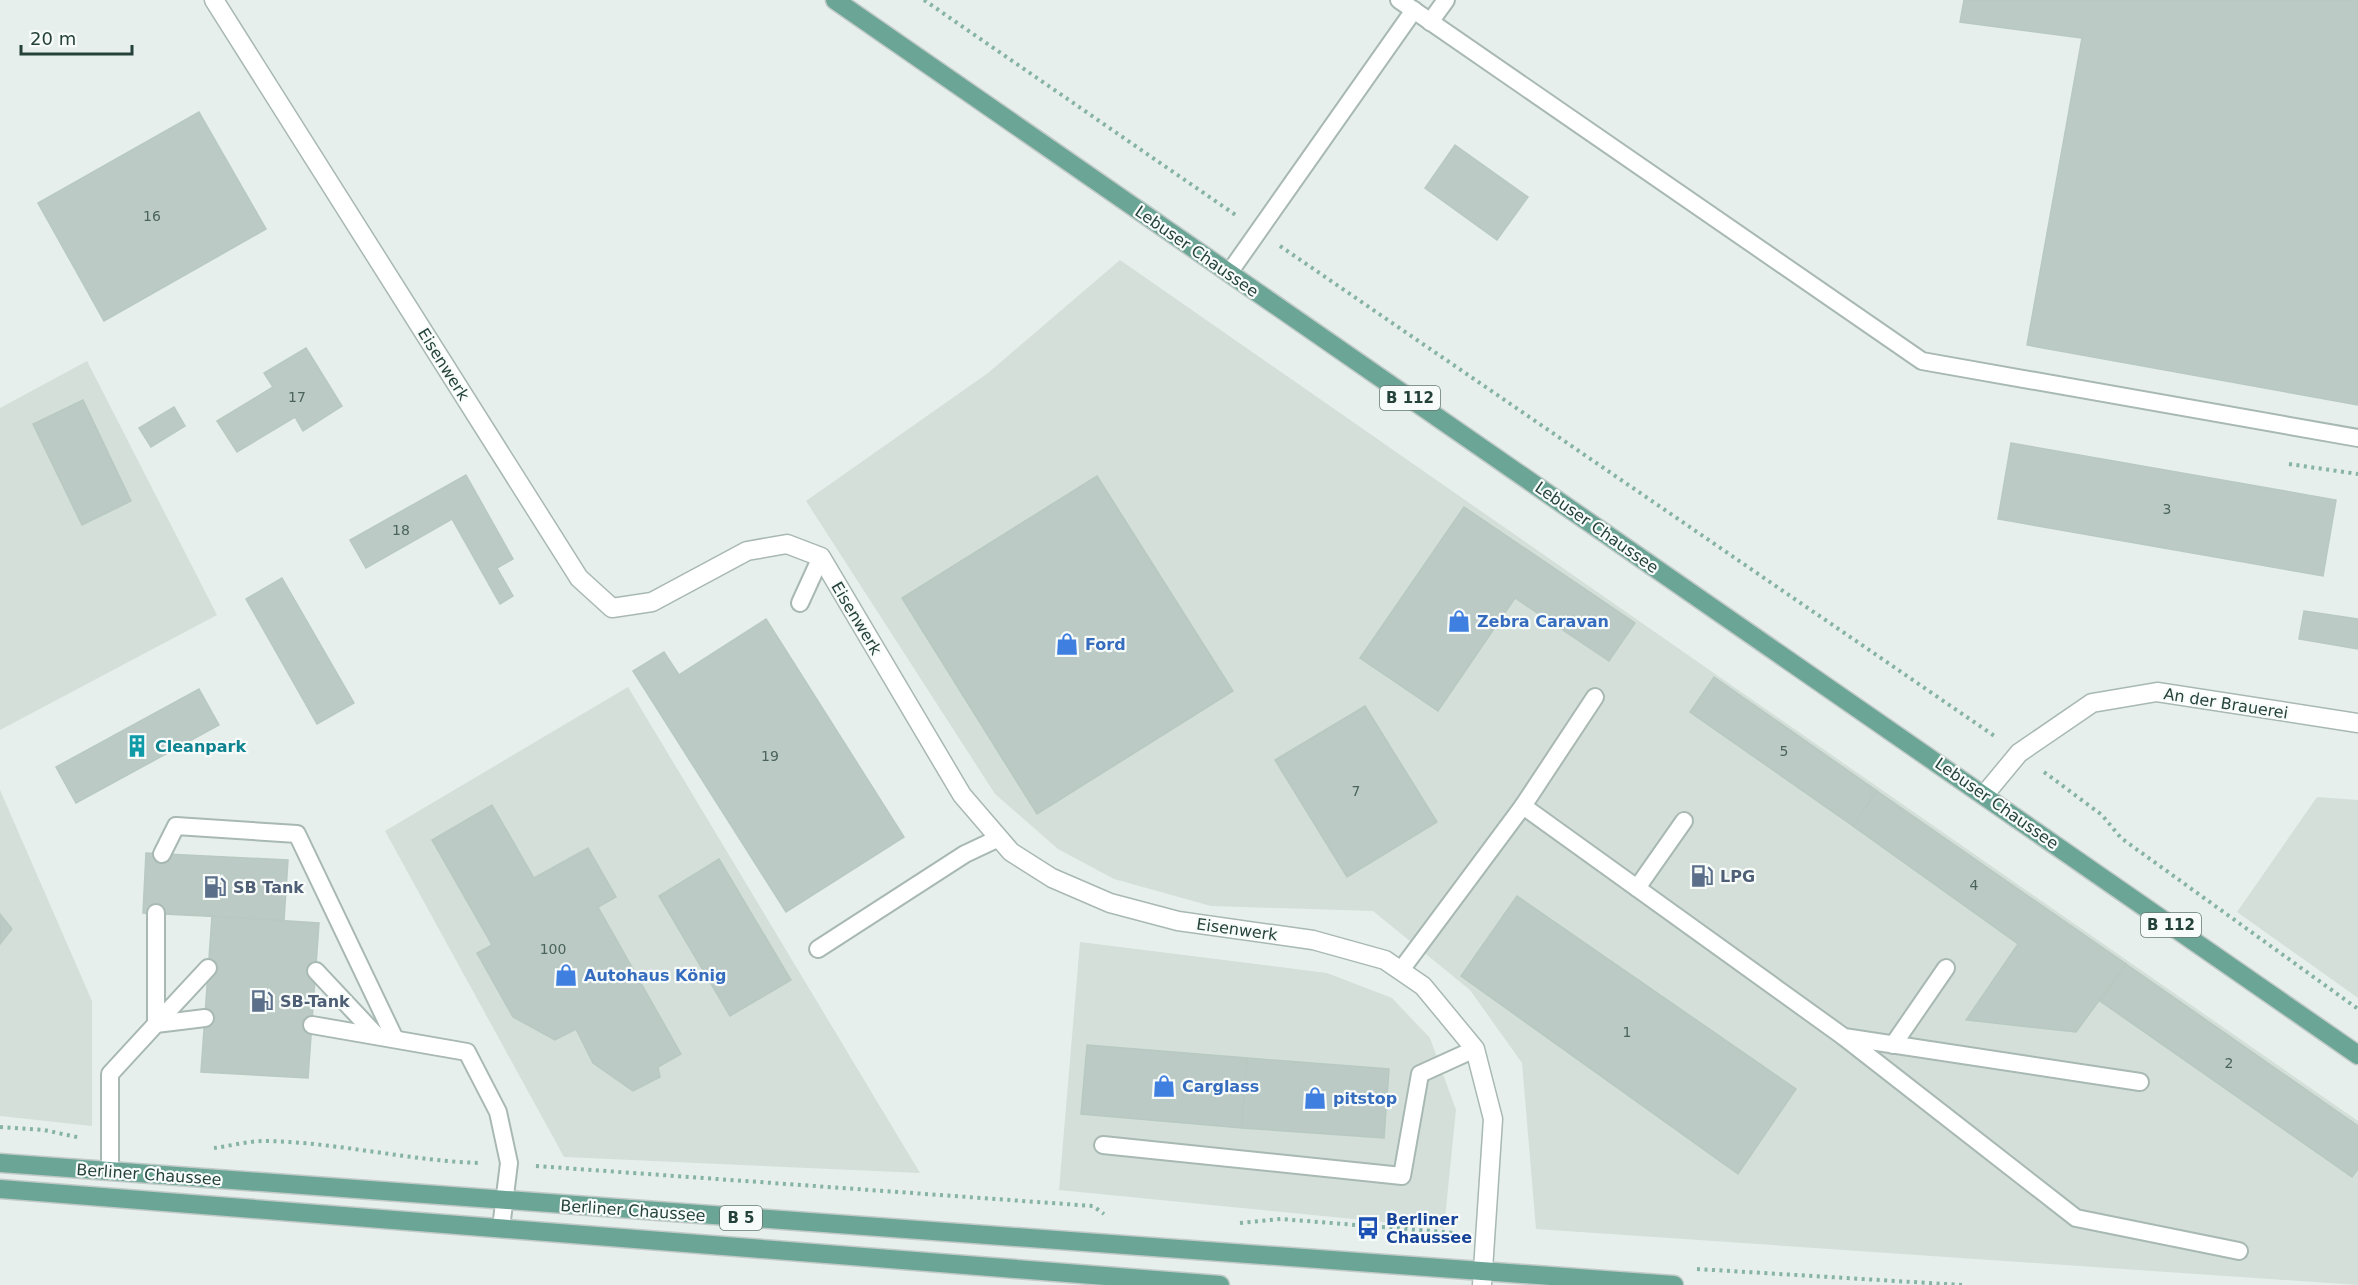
<svg xmlns="http://www.w3.org/2000/svg" width="2358" height="1285" viewBox="0 0 2358 1285" font-family="'DejaVu Sans',sans-serif">
	<style>
		.built { fill: #d4dfda }
		.building { fill: #bbcac4; stroke: #b8c9c2; stroke-width: 1.5 }
		.lines { fill: none; stroke-linecap: round; stroke-linejoin: round }
		.lane-casing { stroke: #a8b8b2; stroke-width: 20 }
		.street-casing { stroke: #a8b8b2; stroke-width: 21 }
		.primary-casing { stroke: #c2cac8; stroke-width: 21 }
		.path { stroke: #86b3a5; stroke-width: 4; stroke-dasharray: 3 4.5; stroke-linecap: butt }
		.lane { stroke: #fff; stroke-width: 16 }
		.street { stroke: #fff; stroke-width: 18 }
		.primary { stroke: #6aa596; stroke-width: 18 }
		.labels { text-anchor: middle; stroke-width: 4.5; stroke-linejoin: round; paint-order: stroke }
		.number-label { font-size: 14px; fill: #4a645c }
		.shield { fill: #f7fbf9; stroke: #637a73; stroke-width: 1.5 }
		.shield-label { font-size: 15px; font-weight: bold; fill: #24423a }
		.street-label { font-size: 16px; fill: #24423a; stroke: #f7fbf9 }
		.shop-label { font-size: 16px; font-weight: bold; fill: #366cbe; stroke: #f7fbf9; text-anchor: start }
		.culture-label { font-size: 16px; font-weight: bold; fill: #0d838f; stroke: #f7fbf9; text-anchor: start }
		.service-label { font-size: 16px; font-weight: bold; fill: #4e5e75; stroke: #f7fbf9; text-anchor: start }
		.transit-label { font-size: 16px; font-weight: bold; fill: #164399; stroke: #f7fbf9; text-anchor: start }
	</style>
	<rect width="100%" height="100%" fill="#e6efeb"/>
	<g class="built">
		<polygon points="1120,260 2358,1121 2358,1285 1536,1229 1522,1063 1470,990 1373,911 1211,906 1114,879 1058,849 995,794 806,501 988,373"/>
		<polygon points="87,361 217,615 0,730 0,408"/>
		<polygon points="628,687 920,1173 564,1157 385,831"/>
		<polygon points="0,790 92,1001 92,1126 0,1116"/>
		<polygon points="2317,797 2358,800 2358,998 2237,912"/>
		<polygon points="1080,942 1327,973 1392,998 1430,1038 1456,1110 1444,1228 1059,1190"/>
	</g>
	<g class="building">
		<polygon points="1964,0 2358,0 2358,405 2027,345 2082,38 1960,22"/>
		<polygon points="199,112 266,229 104,321 38,203"/>
		<polygon points="1455,145 1528,197 1497,240 1425,188"/>
		<polygon points="306,348 342,406 303,431 295,417 237,452 217,421 273,387 264,373"/>
		<polygon points="83,400 131,501 82,525 33,424"/>
		<polygon points="174,407 185,426 151,447 139,428"/>
		<polygon points="2011,443 2336,500 2323,576 1998,519"/>
		<polygon points="466,475 513,559 497,568 513,596 500,604 452,519 366,568 350,540"/>
		<polygon points="1097,476 1233,691 1037,814 902,598"/>
		<polygon points="1464,507 1635,623 1609,661 1515,598 1438,711 1360,658"/>
		<polygon points="282,578 354,703 317,724 246,599"/>
		<polygon points="2304,611 2358,619 2358,649 2299,639"/>
		<polygon points="766,619 904,837 786,912 633,671 664,652 679,675"/>
		<polygon points="1714,677 1877,791 1853,826 1690,712"/>
		<polygon points="199,689 219,725 76,803 56,767"/>
		<polygon points="1365,706 1437,822 1347,877 1275,760"/>
		<polygon points="1877,791 2126,964 2076,1032 1966,1020 2018,944 1853,826"/>
		<polygon points="492,805 534,878 588,848 616,897 598,907 681,1054 658,1067 660,1077 633,1091 593,1063 576,1029 555,1040 513,1017 477,953 492,945 432,840"/>
		<polygon points="146,853 288,860 284,920 143,913"/>
		<polygon points="719,859 791,980 730,1016 659,896"/>
		<polygon points="1517,896 1796,1089 1738,1174 1461,976"/>
		<polygon points="0,914 12,929 0,944"/>
		<polygon points="212,916 319,923 308,1078 201,1072"/>
		<polygon points="2126,964 2358,1126 2358,1169 2352,1177 2100,1001"/>
		<polygon points="1087,1045 1247,1058 1242,1128 1081,1114"/>
		<polygon points="1247,1058 1389,1069 1384,1138 1242,1128"/>
	</g>
	<g class="lines">
		<g class="lane-casing">
			<g id="lane">
				<polyline points="1399,0 1922,361 2358,438"/>
				<polyline points="1430,22 1446,0"/>
				<polyline points="1229,273 1414,10"/>
				<polyline points="800,603 821,557"/>
				<polyline points="1523,806 1844,1037 2140,1082"/>
				<polyline points="162,854 176,826 297,834 395,1039"/>
				<polyline points="1637,888 1684,821"/>
				<polyline points="818,949 965,854 999,838"/>
				<polyline points="1401,970 1523,806 1595,697"/>
				<polyline points="316,971 377,1036"/>
				<polyline points="156,1024 156,913"/>
				<polyline points="156,1024 208,968"/>
				<polyline points="312,1025 467,1052 498,1112 509,1163 501,1228"/>
				<polyline points="1844,1037 2076,1218 2239,1251"/>
				<polyline points="1893,1045 1946,968"/>
				<polyline points="1103,1145 1402,1176 1420,1074 1475,1049"/>
				<polyline points="110,1171 110,1074 156,1024 205,1018"/>
			</g>
		</g>
		<g class="street-casing">
			<g id="street">
				<polyline points="214,0 579,578 612,608 652,602 747,551 787,544 821,557 962,795 1011,852 1052,878 1110,903 1178,921 1313,940 1385,960 1423,986 1475,1049 1493,1119 1482,1285"/>
				<polyline points="1985,794 2019,753 2092,703 2157,692 2358,723"/>
			</g>
		</g>
		<g class="primary-casing">
			<g id="primary">
				<polyline points="835,0 2358,1055"/>
				<polyline points="0,1163 1674,1285"/>
				<polyline points="0,1189 1220,1285"/>
			</g>
		</g>
		<g class="path">
			<polyline points="924,0 1237,216"/>
			<polyline points="1280,246 1996,737"/>
			<polyline points="2289,464 2358,474"/>
			<polyline points="2044,772 2102,815 2121,838 2358,1009"/>
			<polyline points="0,1127 44,1130 81,1138"/>
			<path d="M214 1148C230 1146 248 1141 264 1141 337 1142 409 1161 481 1163"/>
			<polyline points="536,1166 1093,1206 1104,1214"/>
			<polyline points="1240,1223 1281,1219 1457,1233"/>
			<polyline points="1697,1269 1962,1285"/>
		</g>
		<use href="#lane" class="lane"/>
		<use href="#street" class="street"/>
		<use href="#primary" class="primary"/>
	</g>
	<defs>
		<g id="shop-bare" transform="scale(1.8)"><path d="M-5-2.5h2.3a2.7 3.5 0 0 1 5.4 0H5L5.5 6h-11ZM-1.5-2.5h3a1.5 2.3 0 0 0-3 0Z" fill="#3f7fe0" stroke="#f7fbf9" stroke-width="2.5" paint-order="stroke"/></g>
		<g id="building-bare" transform="scale(1.8)"><path d="M-4-6H4V6H1V3H-1V6H-4ZM-2.5-4.3h1.7v1.8h-1.7ZM.8-4.3h1.7v1.8H.8ZM-2.5-1h1.7V.8h-1.7ZM.8-1h1.7V.8H.8Z" fill="#0f9aa8" stroke="#f7fbf9" stroke-width="2.5" paint-order="stroke"/></g>
		<g id="fuel-bare" transform="scale(1.8)"><path d="M-5.5-6h7V0h2V4h1.3V-2.5L3-4.5l.8-.8L6-3V5H2.5V1h-1V6h-7ZM-4.2-4.7v3.2H.2V-4.7Z" fill="#5c6f8a" stroke="#f7fbf9" stroke-width="2.5" paint-order="stroke"/></g>
		<g id="bus-bare" transform="scale(1.8)"><path d="M-5-6H5V4H4V6H2V4H-2V6H-4V4H-5ZM-3.5-4V0h7V-4ZM-3.5 1.2v1.5H-2V1.2ZM2 1.2v1.5H3.5V1.2Z" fill="#1a4fb4" stroke="#f7fbf9" stroke-width="2.5" paint-order="stroke"/></g>
	</defs>
	<g fill-rule="evenodd">
		<use href="#shop-bare" x="1459" y="621"/>
		<use href="#shop-bare" x="1067" y="644"/>
		<use href="#building-bare" x="137" y="746"/>
		<use href="#fuel-bare" x="1702" y="876"/>
		<use href="#fuel-bare" x="215" y="887"/>
		<use href="#shop-bare" x="566" y="975"/>
		<use href="#fuel-bare" x="262" y="1001"/>
		<use href="#shop-bare" x="1164" y="1086"/>
		<use href="#shop-bare" x="1315" y="1098"/>
		<use href="#bus-bare" x="1368" y="1228"/>
	</g>
	<g class="labels">
		<g class="number-label">
			<text x="152" y="221">16</text>
			<text x="297" y="402">17</text>
			<text x="2167" y="514">3</text>
			<text x="401" y="535">18</text>
			<text x="1784" y="756">5</text>
			<text x="770" y="761">19</text>
			<text x="1356" y="796">7</text>
			<text x="1974" y="890">4</text>
			<text x="553" y="954">100</text>
			<text x="1627" y="1037">1</text>
			<text x="2229" y="1068">2</text>
		</g>
		<g class="shield">
			<rect x="1380" y="386" width="60" height="24" rx="4.5"/>
			<rect x="2141" y="913" width="60" height="24" rx="4.5"/>
			<rect x="720" y="1206" width="42" height="24" rx="4.5"/>
		</g>
		<g class="shield-label">
			<text x="1410" y="403">B 112</text>
			<text x="2171" y="930">B 112</text>
			<text x="741" y="1223">B 5</text>
		</g>
		<g class="street-label">
			<text transform="translate(1197 251) rotate(35)" y="6">Lebuser Chaussee</text>
			<text transform="translate(444 364) rotate(58)" y="6">Eisenwerk</text>
			<text transform="translate(1597 527) rotate(35)" y="6">Lebuser Chaussee</text>
			<text transform="translate(857 618) rotate(59)" y="6">Eisenwerk</text>
			<text transform="translate(2226 703) rotate(9)" y="6">An der Brauerei</text>
			<text transform="translate(1997 803) rotate(35)" y="6">Lebuser Chaussee</text>
			<text transform="translate(1237 929) rotate(8)" y="6">Eisenwerk</text>
			<text transform="translate(149 1174) rotate(4)" y="6">Berliner Chaussee</text>
			<text transform="translate(633 1210) rotate(4)" y="6">Berliner Chaussee</text>
		</g>
		<g class="shop-label">
			<text x="1477" y="627">Zebra Caravan</text>
			<text x="1085" y="650">Ford</text>
			<text x="584" y="981">Autohaus König</text>
			<text x="1182" y="1092">Carglass</text>
			<text x="1333" y="1104">pitstop</text>
		</g>
		<g class="culture-label">
			<text x="155" y="752">Cleanpark</text>
		</g>
		<g class="service-label">
			<text x="1720" y="882">LPG</text>
			<text x="233" y="893">SB Tank</text>
			<text x="280" y="1007">SB-Tank</text>
		</g>
		<g class="transit-label">
			<text x="1386" y="1225">Berliner<tspan x="1386" dy="18">Chaussee</tspan></text>
		</g>
	</g>
	<path d="M21 45v9h111v-9" fill="none" stroke="#24423a" stroke-width="3"/>
	<text x="30" y="45" font-size="18" fill="#24423a" stroke="#f7fbf9" stroke-width="4.5" paint-order="stroke">20 m</text>
</svg>
